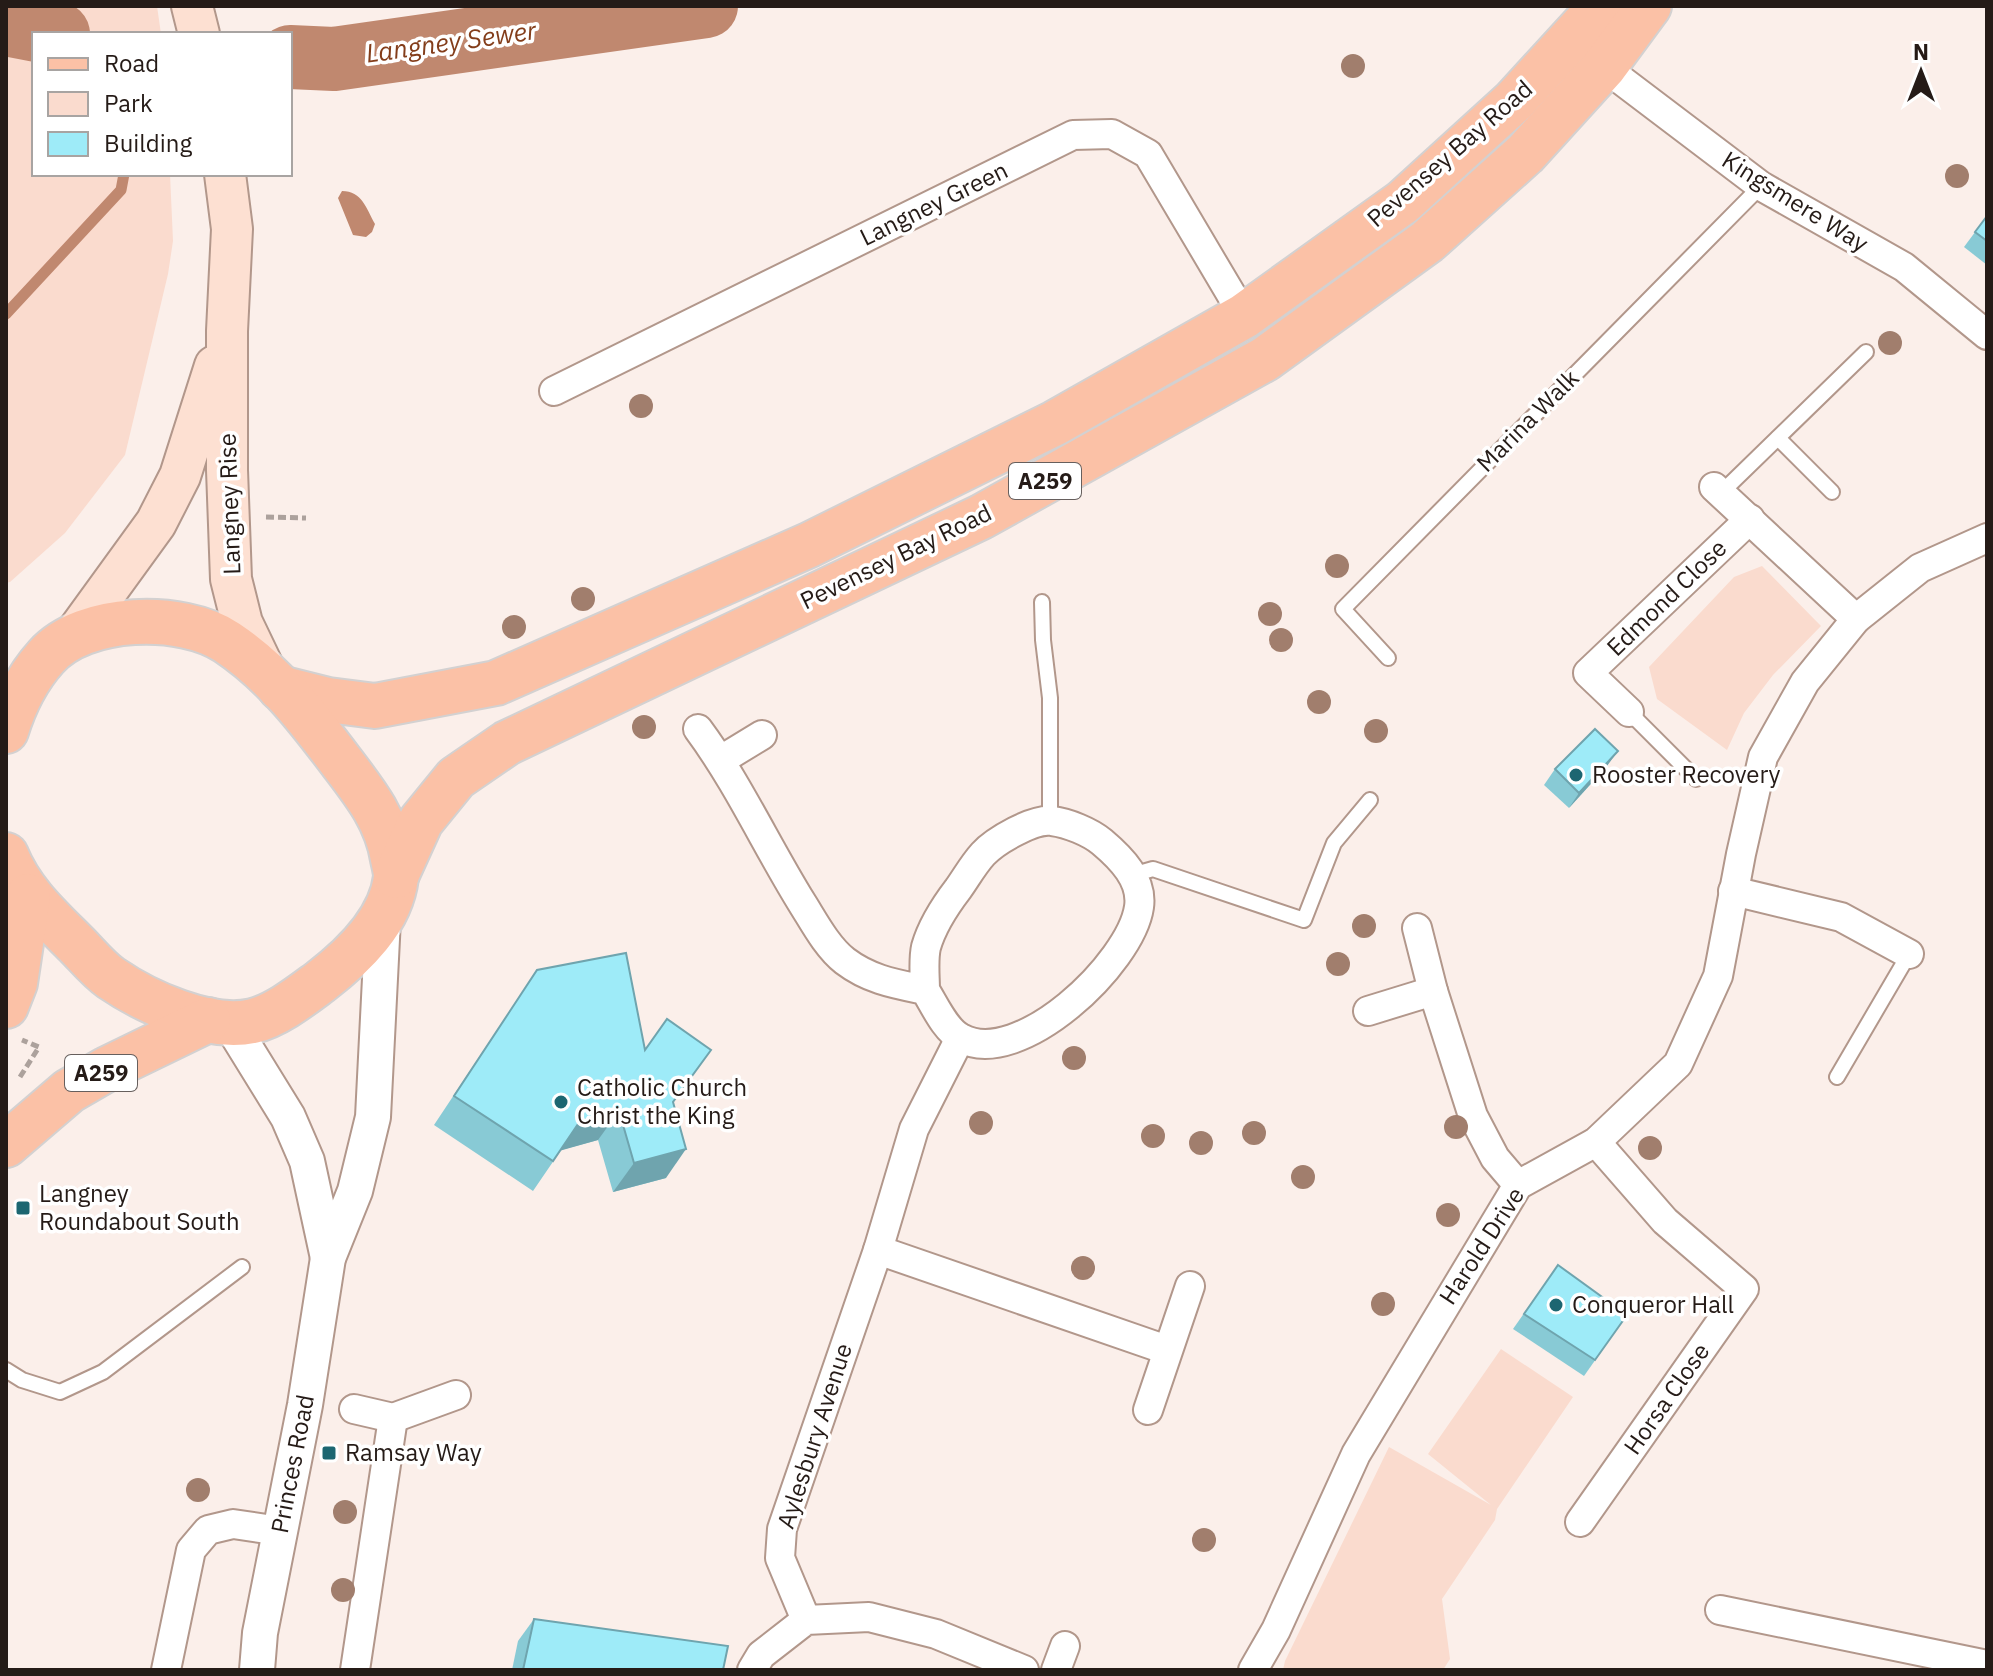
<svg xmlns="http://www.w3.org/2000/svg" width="1993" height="1676" viewBox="0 0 1993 1676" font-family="'IBM Plex Sans',sans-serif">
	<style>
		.green { fill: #fadbce }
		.water { fill: #c0886f }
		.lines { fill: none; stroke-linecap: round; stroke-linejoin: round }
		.stream { stroke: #c0886f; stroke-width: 11 }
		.river { stroke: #c0886f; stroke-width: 64 }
		.service-casing { stroke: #b2978b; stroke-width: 18 }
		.minor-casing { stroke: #b2978b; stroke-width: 32 }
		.tertiary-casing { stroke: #b2978b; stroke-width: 38 }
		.secondary-casing { stroke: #b2978b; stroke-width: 44 }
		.primary-casing { stroke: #d3d1d1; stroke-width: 48 }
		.path { stroke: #aca19c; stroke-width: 5; stroke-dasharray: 8 4; stroke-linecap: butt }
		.service { stroke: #fff; stroke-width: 14 }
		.minor { stroke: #fff; stroke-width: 28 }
		.tertiary { stroke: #fff; stroke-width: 34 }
		.secondary { stroke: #fde0d2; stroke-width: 40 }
		.primary { stroke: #fbc1a6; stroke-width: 44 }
		.tree { fill: #a17e6d }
		.wall { fill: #88cad5 }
		.shaded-wall { fill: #6fa4ae }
		.building { fill: #9eebf8; stroke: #6fa4ae; stroke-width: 2 }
		.poi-dot { fill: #1c6671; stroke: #fff; stroke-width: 3 }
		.labels { text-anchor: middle; stroke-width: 7; stroke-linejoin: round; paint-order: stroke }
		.shield { fill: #fff; stroke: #665f5d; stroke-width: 2 }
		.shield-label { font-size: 22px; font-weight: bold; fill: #251b17 }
		.street-label { font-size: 24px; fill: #251b17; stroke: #fff }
		.poi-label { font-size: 24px; fill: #251b17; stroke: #fff; text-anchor: start }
		.water-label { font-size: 26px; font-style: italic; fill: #833d1a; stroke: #fff }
	</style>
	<rect width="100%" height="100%" fill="#fbefea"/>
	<g class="green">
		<polygon points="6,6 157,6 161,34 34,34 34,174 170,174 173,241 168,274 125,455 65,533 10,582 6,583"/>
		<polygon points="1762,566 1821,626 1773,675 1744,713 1727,750 1657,699 1649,667 1734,577"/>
		<polygon points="1501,1349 1573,1397 1497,1509 1495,1520 1442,1599 1450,1659 1443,1670 1283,1670 1285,1661 1389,1447 1491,1505 1428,1454"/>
	</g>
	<path class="water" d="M342 191C362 191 366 208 375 224L372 232 366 237 353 235 338 198Z"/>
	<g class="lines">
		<polyline class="stream" points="6,314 121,190 124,174"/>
		<g class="river">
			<polyline points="6,24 58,34"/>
			<polyline points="290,57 334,59 706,6"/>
		</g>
		<g class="service-casing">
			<g id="service">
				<polyline points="1778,438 1832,492"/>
				<polyline points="1721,493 1866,352"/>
				<polyline points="1042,602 1043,640 1050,698 1050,820"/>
				<polyline points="1388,658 1343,609 1761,186"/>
				<polyline points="1629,712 1696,779"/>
				<polyline points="1132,875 1153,869 1304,920 1334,843 1370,800"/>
				<polyline points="1837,1077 1909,954"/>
				<polyline points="6,1370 22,1380 60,1392 103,1372 242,1267"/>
			</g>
		</g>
		<g class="minor-casing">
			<g id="minor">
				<polyline points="1604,67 1761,186 1904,267 1987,335"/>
				<polyline points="554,391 1073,135 1112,134 1148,154 1244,316"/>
				<polyline points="1714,487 1856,619"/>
				<polyline points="1629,712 1588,673 1750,519"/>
				<path d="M698 729C738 783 766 845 802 903 814 922 827 947 845 961 870 980 896 984 925 990 934 1004 945 1030 961 1038 1019 1070 1131 963 1139 907 1143 880 1121 858 1102 842 1090 832 1068 823 1052 821 1034 818 995 841 983 854 973 865 966 878 958 889 945 906 932 926 926 947 923 960 925 977 925 990"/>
				<polyline points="721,760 762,735"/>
				<polyline points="1733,891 1841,917 1909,954"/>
				<polyline points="1417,928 1433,991 1473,1116 1495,1158 1518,1185"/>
				<polyline points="1368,1011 1433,991"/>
				<polyline points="878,1250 1167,1350"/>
				<polyline points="354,1409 393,1418 456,1395"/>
				<polyline points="1148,1410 1190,1286"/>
				<polyline points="1580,1522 1744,1289 1665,1221 1596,1142"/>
				<polyline points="1720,1610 1987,1665"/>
				<polyline points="806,1620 780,1558 782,1529 878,1250 914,1129 960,1038"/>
				<polyline points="166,1670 191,1550 208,1530 233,1524 280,1531"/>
				<polyline points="355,1670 393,1418"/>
				<polyline points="752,1670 761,1655 806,1620 869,1617 936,1634 1024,1670"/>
				<polyline points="1056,1670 1065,1646"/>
				<polyline points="1253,1670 1276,1630 1356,1454 1518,1185 1596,1142 1678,1064 1718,976 1741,854 1763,757 1805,682 1856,619 1920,568 1987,538"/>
			</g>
		</g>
		<g class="tertiary-casing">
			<g id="tertiary">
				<polyline points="230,1023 288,1117 307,1161 328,1258"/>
				<polyline points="257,1670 260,1633 305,1405 328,1258 355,1191 373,1117 383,919"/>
			</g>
		</g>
		<g class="secondary-casing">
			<g id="secondary">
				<polyline points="192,6 199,34"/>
				<polyline points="225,174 232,229 227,331 227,470 231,579 242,623 265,671"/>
				<polyline points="74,636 156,523 180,476 215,366"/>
			</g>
		</g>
		<g class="primary-casing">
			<g id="primary">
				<polyline points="280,688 328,700 375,706 496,683 809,545 1055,423 1244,316 1403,202 1514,101 1601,6"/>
				<path d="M6 731C14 705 28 677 46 657 84 614 182 612 227 642 275 674 309 719 343 764 366 794 387 821 393 859 394 864 396 871 396 877 391 921 354 956 320 982 301 996 277 1015 253 1021 209 1031 146 1002 111 978 98 969 87 955 76 944 49 917 21 892 6 855"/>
				<polyline points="396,876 421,821 456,778 507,743 981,517 1265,359 1428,241 1525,154 1604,67 1649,6"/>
				<polyline points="6,1006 15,983 28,896"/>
				<polyline points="6,1145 69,1091 107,1069 208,1020"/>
			</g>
		</g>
		<g class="path">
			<polyline points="266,517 306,518"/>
			<polyline points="20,1077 39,1047 22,1040"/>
		</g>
		<use href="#service" class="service"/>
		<use href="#minor" class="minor"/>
		<use href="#tertiary" class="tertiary"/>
		<use href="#secondary" class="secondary"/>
		<use href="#primary" class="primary"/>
	</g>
	<g class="tree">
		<circle cx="1353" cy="66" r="12"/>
		<circle cx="1957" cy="176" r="12"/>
		<circle cx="1890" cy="343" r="12"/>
		<circle cx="641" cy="406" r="12"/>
		<circle cx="1337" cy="566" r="12"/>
		<circle cx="583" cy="599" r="12"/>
		<circle cx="1270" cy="614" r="12"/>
		<circle cx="514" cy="627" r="12"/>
		<circle cx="1281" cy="640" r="12"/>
		<circle cx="1319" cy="702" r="12"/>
		<circle cx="644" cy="727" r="12"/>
		<circle cx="1376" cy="731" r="12"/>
		<circle cx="1364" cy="926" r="12"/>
		<circle cx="1338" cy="964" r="12"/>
		<circle cx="1074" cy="1058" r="12"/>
		<circle cx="981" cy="1123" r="12"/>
		<circle cx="1456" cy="1127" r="12"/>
		<circle cx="1254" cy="1133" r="12"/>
		<circle cx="1153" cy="1136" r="12"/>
		<circle cx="1201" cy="1143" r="12"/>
		<circle cx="1650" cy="1148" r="12"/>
		<circle cx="1303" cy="1177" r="12"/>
		<circle cx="1448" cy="1215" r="12"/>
		<circle cx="1083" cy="1268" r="12"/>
		<circle cx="1383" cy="1304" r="12"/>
		<circle cx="198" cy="1490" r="12"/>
		<circle cx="345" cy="1512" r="12"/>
		<circle cx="1204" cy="1540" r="12"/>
		<circle cx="343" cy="1590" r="12"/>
	</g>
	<g class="wall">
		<polygon points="1987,216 1987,265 1964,247"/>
		<polygon points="1607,766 1569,808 1544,785 1555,769"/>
		<polygon points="537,970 645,1050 673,1103 666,1178 613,1192 598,1140 561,1150 533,1191 434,1125"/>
		<polygon points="1558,1265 1627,1315 1584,1376 1513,1329"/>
		<polygon points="534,1619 723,1670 512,1670 518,1641"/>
	</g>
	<g class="shaded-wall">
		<polygon points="1618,751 1607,766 1569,808 1579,793"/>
		<polygon points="619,1111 598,1140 559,1151 580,1121"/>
		<polygon points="686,1149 666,1178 613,1192 634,1163"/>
	</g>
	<g class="building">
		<polygon points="1987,216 1987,241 1975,232"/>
		<polygon points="1595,729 1618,751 1579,793 1555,769"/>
		<polygon points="626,953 645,1050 667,1019 711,1050 673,1102 686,1149 634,1163 619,1111 580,1121 553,1161 454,1096 537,970"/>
		<polygon points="1558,1265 1627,1315 1595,1360 1524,1314"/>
		<polygon points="534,1619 728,1646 723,1670 523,1670"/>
	</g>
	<g class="poi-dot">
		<circle cx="1576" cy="775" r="8"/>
		<circle cx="561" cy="1102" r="8"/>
		<rect x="15" y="1200" width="16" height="16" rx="4"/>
		<circle cx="1556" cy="1305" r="8"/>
		<rect x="321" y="1445" width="16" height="16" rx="4"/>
	</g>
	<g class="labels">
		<g class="shield">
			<rect x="1009" y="463" width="72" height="36" rx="6"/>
			<rect x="65" y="1055" width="72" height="36" rx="6"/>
		</g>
		<g class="shield-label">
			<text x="1045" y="489">A259</text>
			<text x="101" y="1081">A259</text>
		</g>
		<g class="street-label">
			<text transform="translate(1450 154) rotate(-41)" y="8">Pevensey Bay Road</text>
			<text transform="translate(1795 202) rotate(32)" y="8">Kingsmere Way</text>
			<text transform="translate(934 204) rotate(-26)" y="8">Langney Green</text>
			<text transform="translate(1528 421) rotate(-45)" y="8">Marina Walk</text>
			<text transform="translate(230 504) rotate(-92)" y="8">Langney Rise</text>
			<text transform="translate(896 557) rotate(-26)" y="8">Pevensey Bay Road</text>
			<text transform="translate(1667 598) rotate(-44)" y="8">Edmond Close</text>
			<text transform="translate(1482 1246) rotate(-57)" y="8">Harold Drive</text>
			<text transform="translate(1667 1399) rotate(-55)" y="8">Horsa Close</text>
			<text transform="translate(815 1436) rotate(-72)" y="8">Aylesbury Avenue</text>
			<text transform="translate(293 1464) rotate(-79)" y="8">Princes Road</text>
		</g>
		<g class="poi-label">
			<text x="1592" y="783">Rooster Recovery</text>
			<text x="577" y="1096">Catholic Church<tspan x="577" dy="28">Christ the King</tspan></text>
			<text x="39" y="1202">Langney<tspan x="39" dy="28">Roundabout South</tspan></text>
			<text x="1572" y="1313">Conqueror Hall</text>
			<text x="345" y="1461">Ramsay Way</text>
		</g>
		<g class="water-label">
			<text transform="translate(451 42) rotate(-8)" y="9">Langney Sewer</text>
		</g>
	</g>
	<rect width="1993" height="1676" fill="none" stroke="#251b17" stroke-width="16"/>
	<rect x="32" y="32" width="260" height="144" fill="#ffffff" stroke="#a8a4a2" stroke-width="2"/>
	<rect x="48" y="58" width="40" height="12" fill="#fbc1a6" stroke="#a8a4a2" stroke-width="2"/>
	<text x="104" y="72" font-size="24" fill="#251b17">Road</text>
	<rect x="48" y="92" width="40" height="24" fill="#fadbce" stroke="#a8a4a2" stroke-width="2"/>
	<text x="104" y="112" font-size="24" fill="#251b17">Park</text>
	<rect x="48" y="132" width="40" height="24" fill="#9eebf8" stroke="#a8a4a2" stroke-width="2"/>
	<text x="104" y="152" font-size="24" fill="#251b17">Building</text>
	<g transform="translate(1921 72)" stroke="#ffffff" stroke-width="6" paint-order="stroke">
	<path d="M0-6L14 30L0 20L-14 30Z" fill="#251b17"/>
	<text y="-12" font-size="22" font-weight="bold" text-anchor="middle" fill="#251b17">N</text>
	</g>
</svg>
